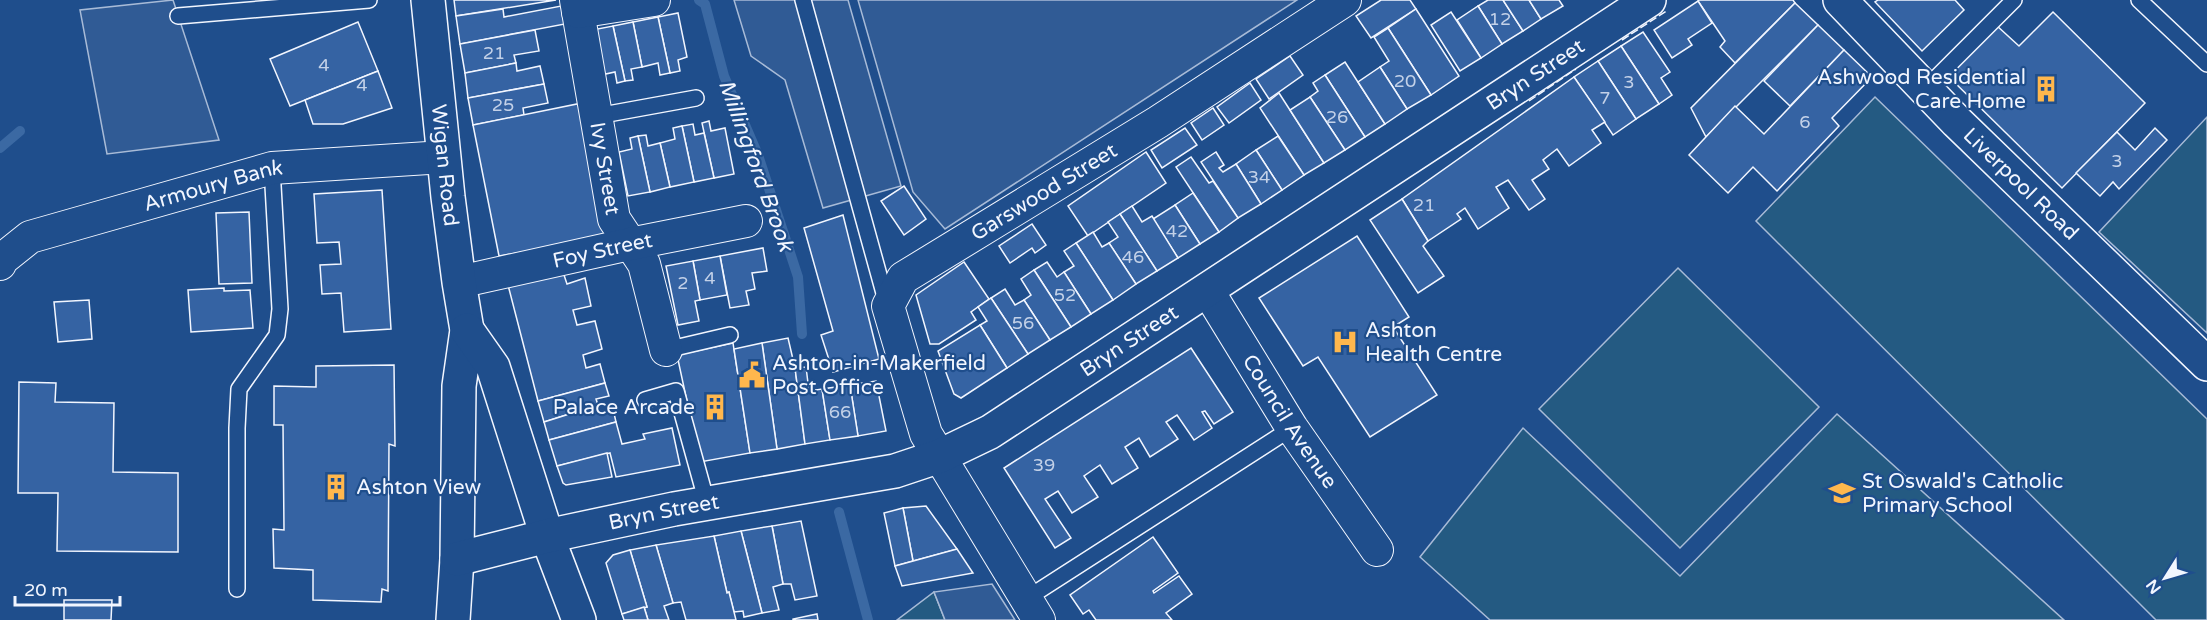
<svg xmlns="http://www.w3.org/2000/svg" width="2207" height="620" viewBox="0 0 2207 620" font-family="'Varela Round',sans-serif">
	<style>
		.green { fill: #245a82; stroke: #a8bbd7; stroke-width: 1.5 }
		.parking { fill: #305b95; stroke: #a8bbd7; stroke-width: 1.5 }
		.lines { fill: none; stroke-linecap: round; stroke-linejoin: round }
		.stream { stroke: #3b69a3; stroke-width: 10 }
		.building { fill: #3563a3; stroke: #f2f6ff; stroke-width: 1.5 }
		.lane-casing { stroke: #f2f6ff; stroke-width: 18 }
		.street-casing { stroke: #f2f6ff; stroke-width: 34 }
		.secondary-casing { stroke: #f2f6ff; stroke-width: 36 }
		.primary-casing { stroke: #f2f6ff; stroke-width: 36 }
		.lane { stroke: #1f4e8c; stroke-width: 15 }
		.street { stroke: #1f4e8c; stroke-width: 32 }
		.secondary { stroke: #1f4e8c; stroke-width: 33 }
		.primary { stroke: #1f4e8c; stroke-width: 33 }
		.fence { stroke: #f2f6ff; stroke-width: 1.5; stroke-dasharray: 8 3; stroke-linecap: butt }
		.labels { text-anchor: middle; stroke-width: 4.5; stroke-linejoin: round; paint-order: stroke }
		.number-label { font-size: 18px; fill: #c3d1e8 }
		.street-label { font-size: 21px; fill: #f2f6ff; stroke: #1f4e8c }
		.poi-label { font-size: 21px; fill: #f2f6ff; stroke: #1f4e8c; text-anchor: start }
		.water-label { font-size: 22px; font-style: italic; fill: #f2f6ff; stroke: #1f4e8c }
	</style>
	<rect width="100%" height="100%" fill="#1f4e8c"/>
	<g class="green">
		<polygon points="1875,97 2207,419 2207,620 2156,620 1756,221"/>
		<polygon points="2207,117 2207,333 2099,232"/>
		<polygon points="1678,268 1819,407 1680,548 1539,409"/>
		<polygon points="1837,414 2064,620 1490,620 1420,557 1523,428 1680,576"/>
		<polygon points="934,592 945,620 897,620"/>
	</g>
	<g class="parking">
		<polygon points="173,0 219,140 107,154 80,10"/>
		<polygon points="734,0 848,0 901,186 823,208 785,80 751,56"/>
		<polygon points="858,0 1297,0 945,229 913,192"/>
		<polygon points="992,584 1015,620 945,620 934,592"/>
	</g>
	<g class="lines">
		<g class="stream">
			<polyline points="699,0 705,4 724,76 758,155 798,277 802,334"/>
			<polyline points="0,148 20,131"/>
			<polyline points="839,512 868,620"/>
		</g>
	</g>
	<g class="building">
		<polygon points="454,0 556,0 456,16"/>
		<polygon points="1381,0 1410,0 1416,9 1371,38 1356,16"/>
		<polygon points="1488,0 1503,0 1523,31 1502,44 1478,6"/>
		<polygon points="1503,0 1529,0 1541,19 1523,31"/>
		<polygon points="1529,0 1559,0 1563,6 1541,19"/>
		<polygon points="1699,0 1793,0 1795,3 1735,63 1720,47 1725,41 1698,1"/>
		<polygon points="1878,0 1955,0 1964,10 1922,51 1875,2"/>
		<polygon points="1698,1 1712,23 1688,39 1692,45 1672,58 1654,30"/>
		<polygon points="1795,3 1818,25 1706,137 1691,108"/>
		<polygon points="561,6 565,24 460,44 456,16 503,9 504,17"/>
		<polygon points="1478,6 1502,44 1481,58 1457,20"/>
		<polygon points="1416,9 1459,76 1431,95 1388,28"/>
		<polygon points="1451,12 1481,58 1460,71 1431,25"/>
		<polygon points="2053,12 2145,103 2062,188 1947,75 1996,25 2019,46"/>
		<polygon points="678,13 687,57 678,60 680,71 670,73 658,17"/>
		<polygon points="658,17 670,73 660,75 658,63 642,67 633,22"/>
		<polygon points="358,22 378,71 290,106 270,59"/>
		<polygon points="633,22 642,67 631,69 633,80 625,81 613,26"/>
		<polygon points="1818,25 1844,50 1790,106 1764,81"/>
		<polygon points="613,26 625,81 617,83 615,72 601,75 592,30"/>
		<polygon points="1388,28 1431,95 1407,109 1380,67 1389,61 1374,37"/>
		<polygon points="535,30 539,51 514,55 516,63 465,73 460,44"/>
		<polygon points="1643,32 1670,72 1661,78 1672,95 1659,104 1621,46"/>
		<polygon points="1621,46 1659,104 1636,119 1598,61"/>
		<polygon points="1844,50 1872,77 1832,118 1839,126 1777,191 1753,167 1728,193 1689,155 1735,106 1764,134"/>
		<polygon points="1290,56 1303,75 1269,99 1256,79"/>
		<polygon points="1598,61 1636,119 1613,135 1574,77"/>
		<polygon points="1345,62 1385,124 1365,137 1325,75"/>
		<polygon points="516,63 517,71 540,66 544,84 468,98 465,73"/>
		<polygon points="1380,67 1407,109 1385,124 1358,82"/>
		<polygon points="378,71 392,108 343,124 313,124 305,100"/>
		<polygon points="1325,75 1365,137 1345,150 1310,97 1318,91 1313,83"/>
		<polygon points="1574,77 1605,122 1592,130 1601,143 1569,166 1557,149 1543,160 1549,169 1532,180 1545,199 1529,210 1508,180 1496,187 1509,208 1478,229 1465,208 1457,214 1461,219 1428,241 1402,199"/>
		<polygon points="1250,83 1261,100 1229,123 1217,107"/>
		<polygon points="544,84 548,103 523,108 524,115 473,125 468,98"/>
		<polygon points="1279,93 1324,163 1304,175 1260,108"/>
		<polygon points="1310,97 1345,150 1324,163 1290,110"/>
		<polygon points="582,103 605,238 499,256 473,125"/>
		<polygon points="1213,108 1224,125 1202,140 1191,123"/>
		<polygon points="709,121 711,131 725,128 734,174 714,178 702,123"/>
		<polygon points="693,124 695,135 704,133 714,178 694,182 682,126"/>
		<polygon points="682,126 694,182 670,187 660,143 675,139 673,128"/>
		<polygon points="1185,128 1197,145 1162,168 1151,150"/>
		<polygon points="2155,128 2167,140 2119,189 2113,182 2100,196 2076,173 2117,132 2135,150"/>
		<polygon points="646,135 648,146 660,143 670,187 650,192 638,136"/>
		<polygon points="638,136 650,192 628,196 619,152 632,149 630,138"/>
		<polygon points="1278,136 1304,175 1282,190 1256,150"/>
		<polygon points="1256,150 1282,190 1261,204 1236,164"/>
		<polygon points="1146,152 1166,183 1088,236 1068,206"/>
		<polygon points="1216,152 1224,165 1219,168 1223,172 1236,164 1261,204 1238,218 1201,162"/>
		<polygon points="1191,157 1209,183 1213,181 1238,218 1219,232 1176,167"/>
		<polygon points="904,186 926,219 904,235 881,201"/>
		<polygon points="382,190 391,329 344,332 341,293 322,294 320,265 341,264 339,242 317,243 314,194"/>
		<polygon points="1193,193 1219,232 1200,244 1175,205"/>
		<polygon points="1402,199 1428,241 1423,246 1444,276 1418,293 1370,220"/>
		<polygon points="1175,205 1200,244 1178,258 1153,219"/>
		<polygon points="1132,206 1142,222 1152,216 1178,258 1157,271 1120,214"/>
		<polygon points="249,212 252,283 219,284 216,213"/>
		<polygon points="1120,214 1157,271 1136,284 1109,243 1118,237 1108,222"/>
		<polygon points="843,215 879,359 833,372 821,335 833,331 804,228"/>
		<polygon points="1032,224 1046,245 1035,253 1032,248 1010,263 999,246"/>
		<polygon points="1093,232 1102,247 1109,243 1136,284 1113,300 1076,243"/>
		<polygon points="1357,236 1409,317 1393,327 1437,395 1370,437 1318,357 1303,366 1259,298"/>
		<polygon points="1076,243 1113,300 1091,314 1064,272 1074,266 1064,251"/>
		<polygon points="763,248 767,271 752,273 755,289 746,291 749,305 730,308 720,256"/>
		<polygon points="720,256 727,295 700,300 693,261"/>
		<polygon points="693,261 700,300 695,301 699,321 678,325 666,266"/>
		<polygon points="964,262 989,299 971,312 976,320 939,344 930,344 916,295"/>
		<polygon points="1047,262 1057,277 1064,272 1091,314 1071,327 1034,270"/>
		<polygon points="1034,270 1071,327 1050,340 1024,300 1031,295 1021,279"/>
		<polygon points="563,272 567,284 585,278 591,306 573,310 577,325 595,321 602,349 583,355 586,368 600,364 605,383 538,401 508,285"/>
		<polygon points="224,288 224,291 250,290 253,328 191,332 188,290"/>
		<polygon points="1005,289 1015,305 1024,300 1050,340 1028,354 991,298"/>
		<polygon points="991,298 1028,354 1007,368 980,325 987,321 978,307"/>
		<polygon points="89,300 92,339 58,342 54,302"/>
		<polygon points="980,325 1007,368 961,398 954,394 938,351"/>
		<polygon points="788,338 795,368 805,444 777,449 762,343"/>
		<polygon points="733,343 750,453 700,462 677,355"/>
		<polygon points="762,343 777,449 750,453 734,349"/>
		<polygon points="1191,348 1233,412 1214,424 1205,411 1202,412 1212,428 1194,440 1177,415 1166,422 1178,439 1150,457 1139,438 1125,447 1138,468 1112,484 1100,465 1084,476 1098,497 1072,513 1058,491 1045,499 1071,538 1055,548 1004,468"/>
		<polygon points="394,365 395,446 389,444 388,591 382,589 381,602 313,600 313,570 274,568 273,529 284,530 283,425 274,425 274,386 316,387 316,366"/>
		<polygon points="806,367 809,391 822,389 830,440 805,444 795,368"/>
		<polygon points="876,381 886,431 858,436 850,385"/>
		<polygon points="19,382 56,383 55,402 114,403 113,472 178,473 178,552 57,551 58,493 18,493"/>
		<polygon points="605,383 609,396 596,399 598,405 544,422 538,401"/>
		<polygon points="850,385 858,436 830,440 822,389"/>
		<polygon points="598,405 600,412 613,409 616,422 549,440 544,422"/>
		<polygon points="616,422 622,444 645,439 643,434 672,428 680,465 616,477 610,453 557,466 549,440"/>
		<polygon points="607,453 612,477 566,485 563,483 557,466"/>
		<polygon points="926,506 957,549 913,561 903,508"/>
		<polygon points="903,508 913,561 895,566 884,513"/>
		<polygon points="801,521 817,596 795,600 791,584 783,584 772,526"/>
		<polygon points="772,526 783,584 773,587 779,610 762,613 741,531"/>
		<polygon points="741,531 762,613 744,617 743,611 734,612 729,592 727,593 714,536"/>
		<polygon points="714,536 727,593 729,592 736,620 686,620 681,602 673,603 656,545"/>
		<polygon points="1153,537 1178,573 1153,591 1154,593 1179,576 1192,594 1166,613 1172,620 1096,620 1089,610 1083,614 1070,595"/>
		<polygon points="656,545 673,603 664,606 669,620 648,620 644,607 647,607 630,550"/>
		<polygon points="957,549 973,573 902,586 895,566"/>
		<polygon points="630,550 647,607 622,614 606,563 613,555"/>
		<polygon points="64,600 112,600 111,620 64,620"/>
		<polygon points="644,607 648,620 624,620 622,614"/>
		<polygon points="817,614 818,620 793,620 793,619"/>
	</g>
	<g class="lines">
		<g class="lane-casing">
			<g id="lane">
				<polyline points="803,0 887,304"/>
				<polyline points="2139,0 2207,64"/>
				<polyline points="178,16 369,0"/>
				<polyline points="1924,90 2014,0"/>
				<polyline points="597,116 696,98"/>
				<polyline points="666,350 730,335"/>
				<polyline points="645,400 676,391 707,503"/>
				<polyline points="237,589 237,428 239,389 277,335 280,309 272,168"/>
				<polyline points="1026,599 1292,428"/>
			</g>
		</g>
		<g class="street-casing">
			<g id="street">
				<path id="s1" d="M576 0 614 219 644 264 666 350"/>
				<polyline points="578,12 654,0"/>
				<path id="s2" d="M0 264V261L30 237 272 168 444 157"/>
				<path id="s3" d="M459 282 630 244 746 221"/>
				<path id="s4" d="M1208 291 1292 428 1377 550"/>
				<path id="s5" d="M1039 620 926 434 888 306 903 278 1158 122 1345 0"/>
			</g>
		</g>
		<g class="secondary-casing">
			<polyline id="secondary" points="547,536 579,620"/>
		</g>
		<g class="primary-casing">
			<g id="primary">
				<path id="s6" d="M428 0 448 197 459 282 467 330 459 386 457 559 453 620"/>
				<path id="s7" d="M1840 0 1957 122 2207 364"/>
				<polyline points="467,330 493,367 547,536"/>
				<path id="s8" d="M457 559 547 536 674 509 895 471 940 456 990 432 1649 0"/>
			</g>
		</g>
		<use href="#lane" class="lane"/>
		<use href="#street" class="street"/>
		<use href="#secondary" class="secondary"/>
		<use href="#primary" class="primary"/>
		<g class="fence">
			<polyline points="1622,40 1668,10"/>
			<polyline points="1529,101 1576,69"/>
		</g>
	</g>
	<defs>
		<g id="building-bare" transform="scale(2.07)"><path d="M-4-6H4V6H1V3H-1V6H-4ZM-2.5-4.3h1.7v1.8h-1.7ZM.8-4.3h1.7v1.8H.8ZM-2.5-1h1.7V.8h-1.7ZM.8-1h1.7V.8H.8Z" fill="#ffb74d" stroke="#1f4e8c" stroke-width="2.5" paint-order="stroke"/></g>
		<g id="hospital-bare" transform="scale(2.07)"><path d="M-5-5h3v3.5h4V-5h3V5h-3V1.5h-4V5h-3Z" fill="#ffb74d" stroke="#1f4e8c" stroke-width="2.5" paint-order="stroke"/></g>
		<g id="civic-bare" transform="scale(2.07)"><path d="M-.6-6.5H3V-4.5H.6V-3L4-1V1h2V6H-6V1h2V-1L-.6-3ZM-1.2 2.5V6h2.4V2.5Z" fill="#ffb74d" stroke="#1f4e8c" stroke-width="2.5" paint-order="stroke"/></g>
		<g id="school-bare" transform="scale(2.07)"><path d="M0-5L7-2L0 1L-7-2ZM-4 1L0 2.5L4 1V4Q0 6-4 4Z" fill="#ffb74d" stroke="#1f4e8c" stroke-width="2.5" paint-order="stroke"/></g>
	</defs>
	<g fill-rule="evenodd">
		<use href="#building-bare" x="2046" y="89"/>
		<use href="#hospital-bare" x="1345" y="342"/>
		<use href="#civic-bare" x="752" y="375"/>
		<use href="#building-bare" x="715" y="407"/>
		<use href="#building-bare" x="336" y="487"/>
		<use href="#school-bare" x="1842" y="493"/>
	</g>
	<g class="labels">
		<g class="number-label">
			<text x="1500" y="25">12</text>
			<text x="494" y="59">21</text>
			<text x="324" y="71">4</text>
			<text x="1405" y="87">20</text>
			<text x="1629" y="88">3</text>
			<text x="362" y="91">4</text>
			<text x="1605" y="104">7</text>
			<text x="503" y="111">25</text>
			<text x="1337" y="123">26</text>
			<text x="1805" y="128">6</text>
			<text x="2117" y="167">3</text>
			<text x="1259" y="183">34</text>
			<text x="1424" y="211">21</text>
			<text x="1177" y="237">42</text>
			<text x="1133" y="263">46</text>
			<text x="710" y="284">4</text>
			<text x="683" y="289">2</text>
			<text x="1065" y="301">52</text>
			<text x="1023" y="329">56</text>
			<text x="840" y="418">66</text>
			<text x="1044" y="471">39</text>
		</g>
		<g class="street-label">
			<text dy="7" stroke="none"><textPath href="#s8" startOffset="1202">Bryn Street</textPath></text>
			<text dy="7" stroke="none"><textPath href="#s6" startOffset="166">Wigan Road</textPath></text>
			<text dy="7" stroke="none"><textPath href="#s1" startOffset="171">Ivy Street</textPath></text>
			<text dy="7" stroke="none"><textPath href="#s7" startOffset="258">Liverpool Road</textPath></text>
			<text dy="7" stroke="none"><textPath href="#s2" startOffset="232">Armoury Bank</textPath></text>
			<text dy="7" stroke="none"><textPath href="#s5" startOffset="548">Garswood Street</textPath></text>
			<text dy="7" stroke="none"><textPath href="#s3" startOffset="147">Foy Street</textPath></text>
			<text dy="7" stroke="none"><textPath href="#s8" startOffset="716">Bryn Street</textPath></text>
			<text dy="7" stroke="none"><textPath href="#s4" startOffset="154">Council Avenue</textPath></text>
			<text dy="7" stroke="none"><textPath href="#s8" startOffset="212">Bryn Street</textPath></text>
		</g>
		<g class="poi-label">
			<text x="2026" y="84" text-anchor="end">Ashwood Residential<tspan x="2026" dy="24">Care Home</tspan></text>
			<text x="1365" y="337">Ashton<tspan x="1365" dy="24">Health Centre</tspan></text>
			<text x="772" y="370">Ashton-in-Makerfield<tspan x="772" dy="24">Post Office</tspan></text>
			<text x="695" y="414" text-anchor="end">Palace Arcade</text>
			<text x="1862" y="488">St Oswald's Catholic<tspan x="1862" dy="24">Primary School</tspan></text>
			<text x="356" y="494">Ashton View</text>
		</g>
		<g class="water-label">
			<text transform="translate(757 165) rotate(70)" y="8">Millingford Brook</text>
		</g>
	</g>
	<g transform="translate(2165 578) rotate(233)" stroke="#1f4e8c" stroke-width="4.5" paint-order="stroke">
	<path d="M0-4.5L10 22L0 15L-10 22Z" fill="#f2f6ff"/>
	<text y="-9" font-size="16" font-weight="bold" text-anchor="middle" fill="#f2f6ff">N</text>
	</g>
	<path d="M15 596v9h105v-9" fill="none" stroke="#f2f6ff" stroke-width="3"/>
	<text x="24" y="596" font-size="18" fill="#f2f6ff" stroke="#1f4e8c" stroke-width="4.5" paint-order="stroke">20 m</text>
</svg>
